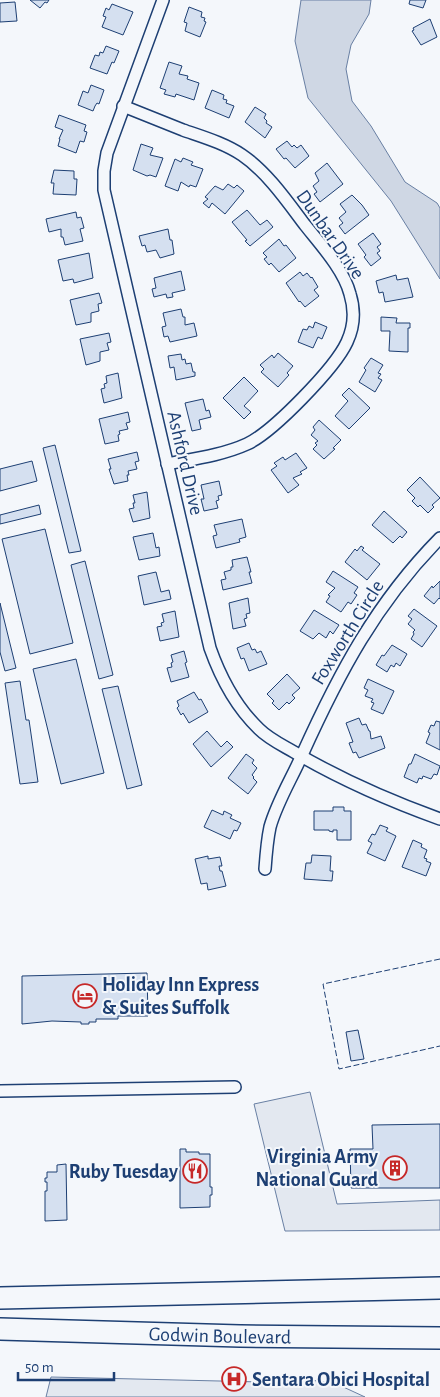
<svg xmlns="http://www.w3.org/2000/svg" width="440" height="1397" viewBox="0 0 440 1397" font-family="'Alegreya Sans',sans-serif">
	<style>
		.parking { fill: #e3e8f0; stroke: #687fa3 }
		.water { fill: #cfd7e4; stroke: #687fa3 }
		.building { fill: #d5e0f0; stroke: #1d3f73 }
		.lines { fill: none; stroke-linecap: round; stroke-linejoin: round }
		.street-casing { stroke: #1d3f73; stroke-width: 14 }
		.highway-casing { stroke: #1d3f73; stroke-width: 24 }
		.street { stroke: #f4f7fb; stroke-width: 11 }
		.highway { stroke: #f4f7fb; stroke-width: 21 }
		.fence { stroke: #1d3f73; stroke-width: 1; stroke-dasharray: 6 2.5; stroke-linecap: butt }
		.labels { text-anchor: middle; stroke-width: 4; stroke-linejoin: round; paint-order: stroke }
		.street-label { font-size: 20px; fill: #1d3f73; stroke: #f4f7fb }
		.poi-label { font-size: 20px; font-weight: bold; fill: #1d3f73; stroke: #f4f7fb; text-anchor: start }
	</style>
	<rect width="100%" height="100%" fill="#f4f7fb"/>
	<g class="parking">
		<polygon points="310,1092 337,1204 440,1200 440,1230 285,1231 254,1104"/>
		<polygon points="51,1377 261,1382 306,1379 339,1385 365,1397 46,1397"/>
	</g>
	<polygon class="water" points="301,0 371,0 369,14 351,45 346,69 352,101 371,126 405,182 437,203 440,208 440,279 391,201 308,98 295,41"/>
	<g class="building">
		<polygon points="30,0 49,0 47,3 45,2 40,8"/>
		<polygon points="410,0 426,0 423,8 409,4"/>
		<polygon points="15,2 17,21 0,22 0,3"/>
		<polygon points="112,4 133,12 123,35 102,27 106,17 103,16 106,8 109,10"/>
		<polygon points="189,7 202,12 201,17 205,18 204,21 206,22 200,37 185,31 187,23 184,22"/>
		<polygon points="430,19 437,37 421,45 412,31 414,30 413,28"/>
		<polygon points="106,46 119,51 114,63 112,62 107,74 90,68 95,55 99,56 100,52 103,53"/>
		<polygon points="169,62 182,66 179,74 188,76 187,79 199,83 194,100 176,94 175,97 164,94 166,90 160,88"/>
		<polygon points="91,85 104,90 99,104 97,103 95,106 93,111 78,105 83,91 88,93"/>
		<polygon points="212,90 224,95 223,99 227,100 226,103 234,106 229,118 205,108"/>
		<polygon points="255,107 266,114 264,118 267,121 266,123 272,127 265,138 245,122"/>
		<polygon points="59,115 86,125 84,131 87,132 84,142 80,141 76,153 58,146 60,139 59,139 63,130 55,127"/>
		<polygon points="287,141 292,147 294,145 297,148 301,145 309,156 295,168 286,158 284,159 276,149"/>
		<polygon points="141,144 153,148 150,155 163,158 156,177 150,175 147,176 133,170"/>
		<polygon points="183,158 193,162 191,165 203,169 196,187 190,185 189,187 181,182 178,191 165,186 175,159 181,162"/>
		<polygon points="327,163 343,184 320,202 314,194 317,192 313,186 319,181 315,173"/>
		<polygon points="54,170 74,171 74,179 77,179 76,195 53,194 54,183 51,183"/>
		<polygon points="228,184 234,188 237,185 244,191 225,214 212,203 209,208 203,203 208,199 205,197 215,186 223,190"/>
		<polygon points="352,195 362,205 369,215 345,234 339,226 343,223 339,218 346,212 340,204"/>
		<polygon points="247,210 260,225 267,220 273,227 250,246 245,241 247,240 232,222"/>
		<polygon points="76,212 77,218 81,217 84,228 80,229 83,241 65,245 63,237 61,237 61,229 49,232 46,219"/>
		<polygon points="168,229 170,240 172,240 174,254 160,258 156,250 147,252 145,245 142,246 139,236"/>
		<polygon points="373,233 381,244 377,247 380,251 377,253 381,258 371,266 364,257 366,255 358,244"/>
		<polygon points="279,239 284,246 286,245 296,258 279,272 271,263 269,265 264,259 267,257 263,253"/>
		<polygon points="89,253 93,278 74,283 73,279 63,281 58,260"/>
		<polygon points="181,271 185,290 172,293 173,297 167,298 166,294 154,297 152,289 156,288 154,278"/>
		<polygon points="300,272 303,276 307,273 311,278 312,277 318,287 314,290 319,296 305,307 300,301 299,302 286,283"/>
		<polygon points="396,275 397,280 408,278 413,297 385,302 383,292 379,293 376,281"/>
		<polygon points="99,293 102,303 98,304 99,311 91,313 91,322 76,325 70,300"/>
		<polygon points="181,309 183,317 185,317 185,325 194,323 197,336 170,342 168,336 164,337 162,327 166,326 163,313"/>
		<polygon points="381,317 397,318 396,323 410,323 410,328 408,328 408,352 389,351 390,331 381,331"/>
		<polygon points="315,322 327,327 322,339 318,337 313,348 298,342 303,329 307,330 309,326 313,328"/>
		<polygon points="109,333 111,342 107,343 109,350 100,352 100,361 86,365 80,339"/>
		<polygon points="278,353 293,366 287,373 289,375 278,387 261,372 264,369 260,365 272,355 274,358"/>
		<polygon points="181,354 182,360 185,359 186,364 191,363 193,372 195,372 195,376 176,380 174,367 170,368 168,356"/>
		<polygon points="371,358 383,365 378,373 381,374 378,378 382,380 375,392 359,382 366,370 364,368"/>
		<polygon points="118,373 122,398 104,403 101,389 105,388 104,384 107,383 106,376"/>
		<polygon points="244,377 258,391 244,406 251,412 244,419 223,398"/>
		<polygon points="349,388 370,408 349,429 335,416 348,401 342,395"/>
		<polygon points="203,399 206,411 209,410 211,417 199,420 201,429 192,431 185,403"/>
		<polygon points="128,412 130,422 126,423 128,429 119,431 120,434 118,435 119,441 105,444 99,419"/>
		<polygon points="319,420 341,440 333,448 335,449 324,459 313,449 317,445 315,443 318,441 311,435 315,430 313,427"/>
		<polygon points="55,445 81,551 69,553 43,448"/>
		<polygon points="137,452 139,461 135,462 137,469 128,471 129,475 127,475 128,481 114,484 109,469 111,469 108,459"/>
		<polygon points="296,453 307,468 300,472 302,474 293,478 299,485 288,493 271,470 277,466 274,463 283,457 285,460"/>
		<polygon points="32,461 37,481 0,491 0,469"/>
		<polygon points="420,477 440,498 432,505 434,507 428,513 420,505 418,507 412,501 415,498 407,490"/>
		<polygon points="219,481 222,495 218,496 219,500 216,501 218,508 204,511 201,499 204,499 201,485"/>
		<polygon points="147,492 150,518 133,522 129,509 134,508 133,503 135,503 133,495"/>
		<polygon points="39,505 41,514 0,524 0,515"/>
		<polygon points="384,511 407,532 402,538 400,536 393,543 372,525"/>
		<polygon points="242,519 246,537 239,539 240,542 216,548 213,536 217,535 214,525"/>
		<polygon points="45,529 73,643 30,654 2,539"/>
		<polygon points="153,533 156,548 159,547 160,556 139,560 133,537"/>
		<polygon points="361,546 364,548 362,550 380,564 367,580 345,562 355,549 357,551"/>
		<polygon points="247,557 251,572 249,572 252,583 223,590 221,580 226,579 224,572 231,570 231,567 233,567 232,560"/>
		<polygon points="85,561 113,675 99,679 71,565"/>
		<polygon points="333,571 358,587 354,593 357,595 351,604 348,602 341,612 326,602 330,596 328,595 335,588 326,582"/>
		<polygon points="156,572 161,592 169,590 171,599 144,605 138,576"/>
		<polygon points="440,581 440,599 439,598 434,604 424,596 432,586 433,588"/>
		<polygon points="248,598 250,613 246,614 247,618 244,619 246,626 233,629 229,603"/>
		<polygon points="0,603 16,668 5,671 0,652"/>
		<polygon points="414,609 437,626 422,647 411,639 414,634 413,632 415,630 408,624 412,619 408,616"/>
		<polygon points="314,610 339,625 333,634 330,631 326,638 319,633 313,639 300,631"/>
		<polygon points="175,611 179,637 160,641 157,627 162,626 161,623 164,622 162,614"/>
		<polygon points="249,643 252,650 255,649 257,653 261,651 267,664 249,671 244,658 241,659 237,648"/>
		<polygon points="392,645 407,654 400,666 396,663 394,667 391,665 387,672 376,665 382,655 384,656"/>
		<polygon points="184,651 187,662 185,663 189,677 171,682 167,668 172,667 171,663 173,662 171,655"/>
		<polygon points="76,659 104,773 61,784 33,669"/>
		<polygon points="287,674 300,688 292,695 295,698 289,704 287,702 279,710 272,703 274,701 267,694"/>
		<polygon points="368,679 394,691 383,714 371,709 374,703 371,702 373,699 365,696 368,690 364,688"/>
		<polygon points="20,681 26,720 29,720 38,782 20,784 5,683"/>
		<polygon points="118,686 142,785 127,789 102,689"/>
		<polygon points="194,692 199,700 201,699 208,712 189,723 183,713 181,715 177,708 179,706 177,701"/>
		<polygon points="359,718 362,725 366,724 369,731 370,731 371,739 381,736 385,748 359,758 356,752 353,753 349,743 353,742 346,723"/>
		<polygon points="436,721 440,722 440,750 426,743 430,733 428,732 431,725 434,726"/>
		<polygon points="207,731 221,747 227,741 233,747 211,767 193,744"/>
		<polygon points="246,754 254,760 252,763 257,768 252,775 254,777 253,778 257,782 248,794 228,778"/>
		<polygon points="415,754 440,766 437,775 434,774 431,779 423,776 422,779 419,778 417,783 404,777 409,764 411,764"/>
		<polygon points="333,807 344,807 344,811 351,811 351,840 337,840 337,830 333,830 333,832 329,831 329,830 314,830 314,811 333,811"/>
		<polygon points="212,810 223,815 224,811 232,815 230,818 241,823 237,831 234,830 230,839 204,827"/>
		<polygon points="380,825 388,828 386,831 396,836 385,861 367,853 372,843 368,841 372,834 375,835"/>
		<polygon points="413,840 422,844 421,847 427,850 424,858 427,859 426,861 431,863 426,876 402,867"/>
		<polygon points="312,855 331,856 330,871 333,871 332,881 304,879 306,863 311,863"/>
		<polygon points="208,856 208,859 220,857 222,866 219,866 220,871 222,871 226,886 208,890 207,883 201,884 195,859"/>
		<polygon points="147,973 148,1016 118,1016 118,1019 96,1019 96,1022 89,1022 89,1024 81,1024 81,1022 52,1021 22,1024 22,976"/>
		<polygon points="358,1030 364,1059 351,1061 346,1032"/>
		<polygon points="440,1124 440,1188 351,1188 350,1149 373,1149 372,1125"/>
		<polygon points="180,1149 186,1149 186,1152 199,1152 199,1154 210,1154 210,1187 212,1187 212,1195 210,1195 210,1207 180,1208"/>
		<polygon points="66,1164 67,1220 45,1221 45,1191 47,1191 47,1182 45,1182 45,1178 47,1178 47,1172 57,1172 57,1165"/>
	</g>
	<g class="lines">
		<g class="street-casing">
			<g id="street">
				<path d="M163 0 107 153 104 171V190L210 648C221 679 235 706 259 729 269 739 282 745 294 752 340 779 390 801 440 819"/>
				<path d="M123 106C143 114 163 122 183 130 203 137 224 143 242 155 267 172 287 201 305 225 320 244 344 270 350 294 355 310 354 327 347 342 335 368 273 432 247 444 223 455 193 459 167 464"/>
				<path d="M265 869C266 855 267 841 270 827 277 802 292 778 302 755 339 673 376 603 440 538"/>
				<polyline points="0,1091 235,1087"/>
			</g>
		</g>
		<g class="highway-casing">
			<g id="highway">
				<polyline points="0,1298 440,1288"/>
				<path id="s1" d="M0 1329 240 1336 440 1338"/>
			</g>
		</g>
		<use href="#street" class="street"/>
		<use href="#highway" class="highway"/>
		<polyline class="fence" points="440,959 323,984 339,1069 440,1046"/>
	</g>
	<defs>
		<g id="hotel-ring" transform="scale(1.25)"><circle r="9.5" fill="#f4f7fb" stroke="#c62828" stroke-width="1.5"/><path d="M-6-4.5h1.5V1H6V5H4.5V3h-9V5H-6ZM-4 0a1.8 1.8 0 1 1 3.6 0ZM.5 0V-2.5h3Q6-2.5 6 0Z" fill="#c62828"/></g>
		<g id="building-ring" transform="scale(1.25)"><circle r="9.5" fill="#f4f7fb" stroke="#c62828" stroke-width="1.5"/><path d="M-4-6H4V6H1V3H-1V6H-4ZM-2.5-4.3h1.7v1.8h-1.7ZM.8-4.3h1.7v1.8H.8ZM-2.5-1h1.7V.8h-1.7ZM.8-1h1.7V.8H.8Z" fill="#c62828"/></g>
		<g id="restaurant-ring" transform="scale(1.25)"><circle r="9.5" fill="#f4f7fb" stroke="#c62828" stroke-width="1.5"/><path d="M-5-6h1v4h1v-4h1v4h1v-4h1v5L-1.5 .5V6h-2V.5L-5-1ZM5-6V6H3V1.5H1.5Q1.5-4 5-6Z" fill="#c62828"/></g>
		<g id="hospital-ring" transform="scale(1.25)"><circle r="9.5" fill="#f4f7fb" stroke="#c62828" stroke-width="1.5"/><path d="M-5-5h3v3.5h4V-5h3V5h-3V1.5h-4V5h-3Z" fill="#c62828"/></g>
	</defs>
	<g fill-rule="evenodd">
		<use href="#hotel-ring" x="85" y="996"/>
		<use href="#building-ring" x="395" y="1168"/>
		<use href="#restaurant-ring" x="195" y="1171"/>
		<use href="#hospital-ring" x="234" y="1379"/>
	</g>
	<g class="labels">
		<g class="street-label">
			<text transform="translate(331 234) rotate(55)" y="7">Dunbar Drive</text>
			<text transform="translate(186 463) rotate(77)" y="7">Ashford Drive</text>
			<text transform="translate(347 632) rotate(-58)" y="7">Foxworth Circle</text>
			<text dy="7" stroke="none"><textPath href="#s1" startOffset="220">Godwin Boulevard</textPath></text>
		</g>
		<g class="poi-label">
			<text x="102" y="991">Holiday Inn Express<tspan x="102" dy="23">&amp; Suites Suffolk</tspan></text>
			<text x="378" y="1163" text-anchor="end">Virginia Army<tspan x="378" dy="23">National Guard</tspan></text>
			<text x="178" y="1178" text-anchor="end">Ruby Tuesday</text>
			<text x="252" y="1386">Sentara Obici Hospital</text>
		</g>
	</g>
	<path d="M18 1372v8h96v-8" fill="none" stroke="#1d3f73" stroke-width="2.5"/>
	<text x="25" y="1372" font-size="15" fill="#1d3f73" stroke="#f4f7fb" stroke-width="4" paint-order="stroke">50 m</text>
</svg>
